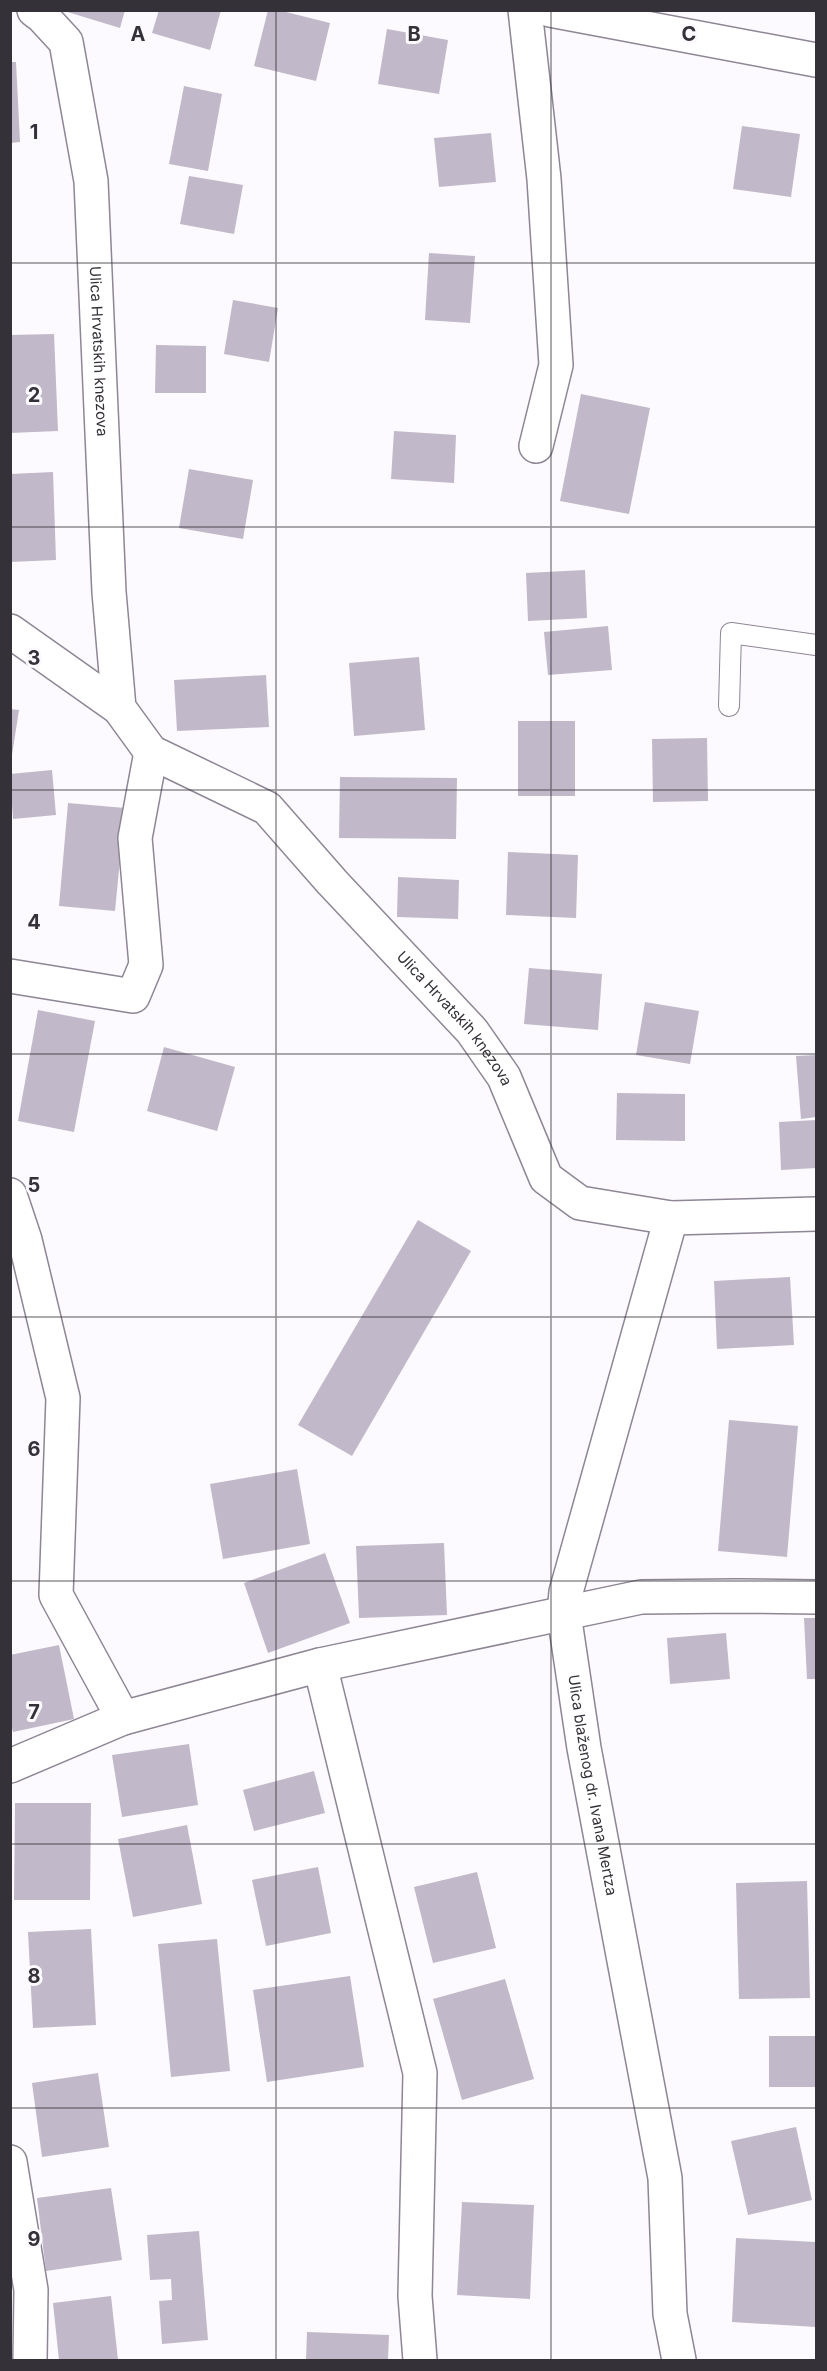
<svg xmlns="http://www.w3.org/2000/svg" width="827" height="2371" viewBox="0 0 827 2371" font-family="Inter,sans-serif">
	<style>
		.building { fill: #c1b8c9 }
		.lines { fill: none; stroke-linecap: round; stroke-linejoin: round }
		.service-casing { stroke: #8e8595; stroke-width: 22 }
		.minor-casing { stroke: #8e8595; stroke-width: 36 }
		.tertiary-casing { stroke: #8e8595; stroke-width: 36 }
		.service { stroke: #fff; stroke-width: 20 }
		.minor { stroke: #fff; stroke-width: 33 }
		.tertiary { stroke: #fff; stroke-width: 33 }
		.grid { fill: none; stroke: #353138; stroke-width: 1.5; stroke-opacity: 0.55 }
		.labels { text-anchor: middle; stroke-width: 6; stroke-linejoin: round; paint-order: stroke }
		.street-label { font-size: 15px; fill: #353138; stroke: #fcfafe }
		.grid-label { font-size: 20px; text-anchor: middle; font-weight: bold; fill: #353138; stroke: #fcfafe; stroke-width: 6; stroke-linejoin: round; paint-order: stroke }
	</style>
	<rect width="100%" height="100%" fill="#fcfafe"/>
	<g class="building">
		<polygon points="61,10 125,10 120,28"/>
		<polygon points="159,10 221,10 210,50 152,33"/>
		<polygon points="268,10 278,10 330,23 316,81 254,66"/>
		<polygon points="387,29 448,40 439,94 378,84"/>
		<polygon points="10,62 16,62 20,142 10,143"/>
		<polygon points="184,86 222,94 208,171 169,164"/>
		<polygon points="742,126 800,134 791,197 733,189"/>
		<polygon points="491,133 496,182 439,187 434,138"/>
		<polygon points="189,176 243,185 234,234 180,224"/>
		<polygon points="429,253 475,256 470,323 425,320"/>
		<polygon points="233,300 278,308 269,362 224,354"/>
		<polygon points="54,334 58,431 10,433 10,335"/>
		<polygon points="156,345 206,346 206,393 155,393"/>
		<polygon points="581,394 650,408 629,514 560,501"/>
		<polygon points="394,431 456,435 454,483 391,479"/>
		<polygon points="189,469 253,480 243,539 179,528"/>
		<polygon points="53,472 56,560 10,562 10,474"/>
		<polygon points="585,570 587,618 528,621 526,573"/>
		<polygon points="608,626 612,670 548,675 544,632"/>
		<polygon points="419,657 425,730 354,736 349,663"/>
		<polygon points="266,675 269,727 177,731 174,680"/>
		<polygon points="10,709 19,710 12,755 10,755"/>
		<rect x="518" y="721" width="57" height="75"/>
		<polygon points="707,738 708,801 653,802 652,739"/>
		<polygon points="52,770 56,815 13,819 10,774"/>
		<polygon points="340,777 457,778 456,839 339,838"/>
		<polygon points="68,803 125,808 115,911 59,906"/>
		<polygon points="508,852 578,855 576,918 506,915"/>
		<polygon points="398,877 459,880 458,919 397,917"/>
		<polygon points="529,968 602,974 598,1030 524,1024"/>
		<polygon points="645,1002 699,1011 690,1064 636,1055"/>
		<polygon points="38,1010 95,1021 74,1132 18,1121"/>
		<polygon points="164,1047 235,1067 217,1131 147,1111"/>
		<polygon points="816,1055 816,1117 801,1119 796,1056"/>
		<polygon points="617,1093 685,1094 685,1141 616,1140"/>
		<polygon points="816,1120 816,1168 781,1170 779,1122"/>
		<polygon points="418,1220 471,1251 352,1456 298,1425"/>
		<polygon points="790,1277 794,1345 717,1349 714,1281"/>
		<polygon points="729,1420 798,1426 787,1557 718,1551"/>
		<polygon points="297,1469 310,1544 223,1559 210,1484"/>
		<polygon points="444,1543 447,1615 359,1618 356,1546"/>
		<polygon points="325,1553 350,1623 268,1653 244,1583"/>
		<polygon points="804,1618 816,1618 816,1679 807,1679"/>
		<polygon points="726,1633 730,1679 670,1684 667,1638"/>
		<polygon points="59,1645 74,1719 13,1732 10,1720 10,1655"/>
		<polygon points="189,1744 198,1805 122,1817 112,1755"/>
		<polygon points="314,1771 325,1813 254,1831 243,1790"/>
		<polygon points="15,1803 91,1803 90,1900 14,1900"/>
		<polygon points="187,1825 202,1904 133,1917 118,1839"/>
		<polygon points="318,1867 331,1933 266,1946 252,1880"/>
		<polygon points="477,1872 496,1948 433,1963 414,1887"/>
		<polygon points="807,1881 810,1998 739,1999 736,1883"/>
		<polygon points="91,1929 96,2025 33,2028 28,1932"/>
		<polygon points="217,1939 230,2071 171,2077 158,1944"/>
		<polygon points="350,1976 364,2067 267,2082 253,1990"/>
		<polygon points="505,1979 534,2079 462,2100 433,1999"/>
		<rect x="769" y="2036" width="47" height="51"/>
		<polygon points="98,2073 109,2147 42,2157 32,2083"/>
		<polygon points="796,2127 812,2200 748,2215 731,2141"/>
		<polygon points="111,2188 122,2260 46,2271 37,2198"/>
		<polygon points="462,2202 534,2205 530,2299 457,2295"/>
		<polygon points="199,2231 208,2340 162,2344 159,2301 172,2300 171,2279 150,2280 147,2235"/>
		<polygon points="736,2238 816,2242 816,2327 732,2322"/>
		<polygon points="111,2296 118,2360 59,2360 53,2303"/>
		<polygon points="307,2332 389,2335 388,2360 306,2360"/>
	</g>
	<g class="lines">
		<g class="service-casing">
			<polyline id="service" points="729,706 731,633 816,645"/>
		</g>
		<g class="minor-casing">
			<g id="minor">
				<path id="s1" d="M34 10 42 16 66 42 91 181 109 592 119 708 151 752 267 808 332 882 472 1031 504 1077 546 1178 580 1203 671 1218 816 1214"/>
				<polyline points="525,10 544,179 556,365 536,446"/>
				<polyline points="10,631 119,708"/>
				<polyline points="10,976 133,996 146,965 135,838 151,752"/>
				<polyline points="10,1195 25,1240 63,1398 56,1595 123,1718"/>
				<path id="s2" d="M671 1218 566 1592 564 1614 584 1748 665 2178 670 2314 679 2360"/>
				<polyline points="320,1665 420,2073 415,2296 420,2360"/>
				<polyline points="10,1766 123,1718 320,1665 641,1597 737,1596 816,1597"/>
				<polyline points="10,2162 31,2290 30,2360"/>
			</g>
		</g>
		<g class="tertiary-casing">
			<polyline id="tertiary" points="550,10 816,60"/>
		</g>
		<use href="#service" class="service"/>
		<use href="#minor" class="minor"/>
		<use href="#tertiary" class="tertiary"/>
	</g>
	<path class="grid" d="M276 10V2360M551 10V2360M10 263H816M10 527H816M10 790H816M10 1054H816M10 1317H816M10 1581H816M10 1844H816M10 2108H816"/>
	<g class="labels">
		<g class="street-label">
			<text dy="5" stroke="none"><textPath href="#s1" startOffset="357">Ulica Hrvatskih knezova</textPath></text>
			<text dy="5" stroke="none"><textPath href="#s1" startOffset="1180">Ulica Hrvatskih knezova</textPath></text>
			<text dy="5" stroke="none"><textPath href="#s2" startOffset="584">Ulica blaženog dr. Ivana Mertza</textPath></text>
		</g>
	</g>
	<g class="grid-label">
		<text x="138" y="41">A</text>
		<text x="414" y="41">B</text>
		<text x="689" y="41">C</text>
		<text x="34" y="139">1</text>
		<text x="34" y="402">2</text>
		<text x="34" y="665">3</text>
		<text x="34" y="929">4</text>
		<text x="34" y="1192">5</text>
		<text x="34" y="1456">6</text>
		<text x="34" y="1719">7</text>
		<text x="34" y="1983">8</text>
		<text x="34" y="2246">9</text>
	</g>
	<rect width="827" height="2371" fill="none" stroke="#353138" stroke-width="24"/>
</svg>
